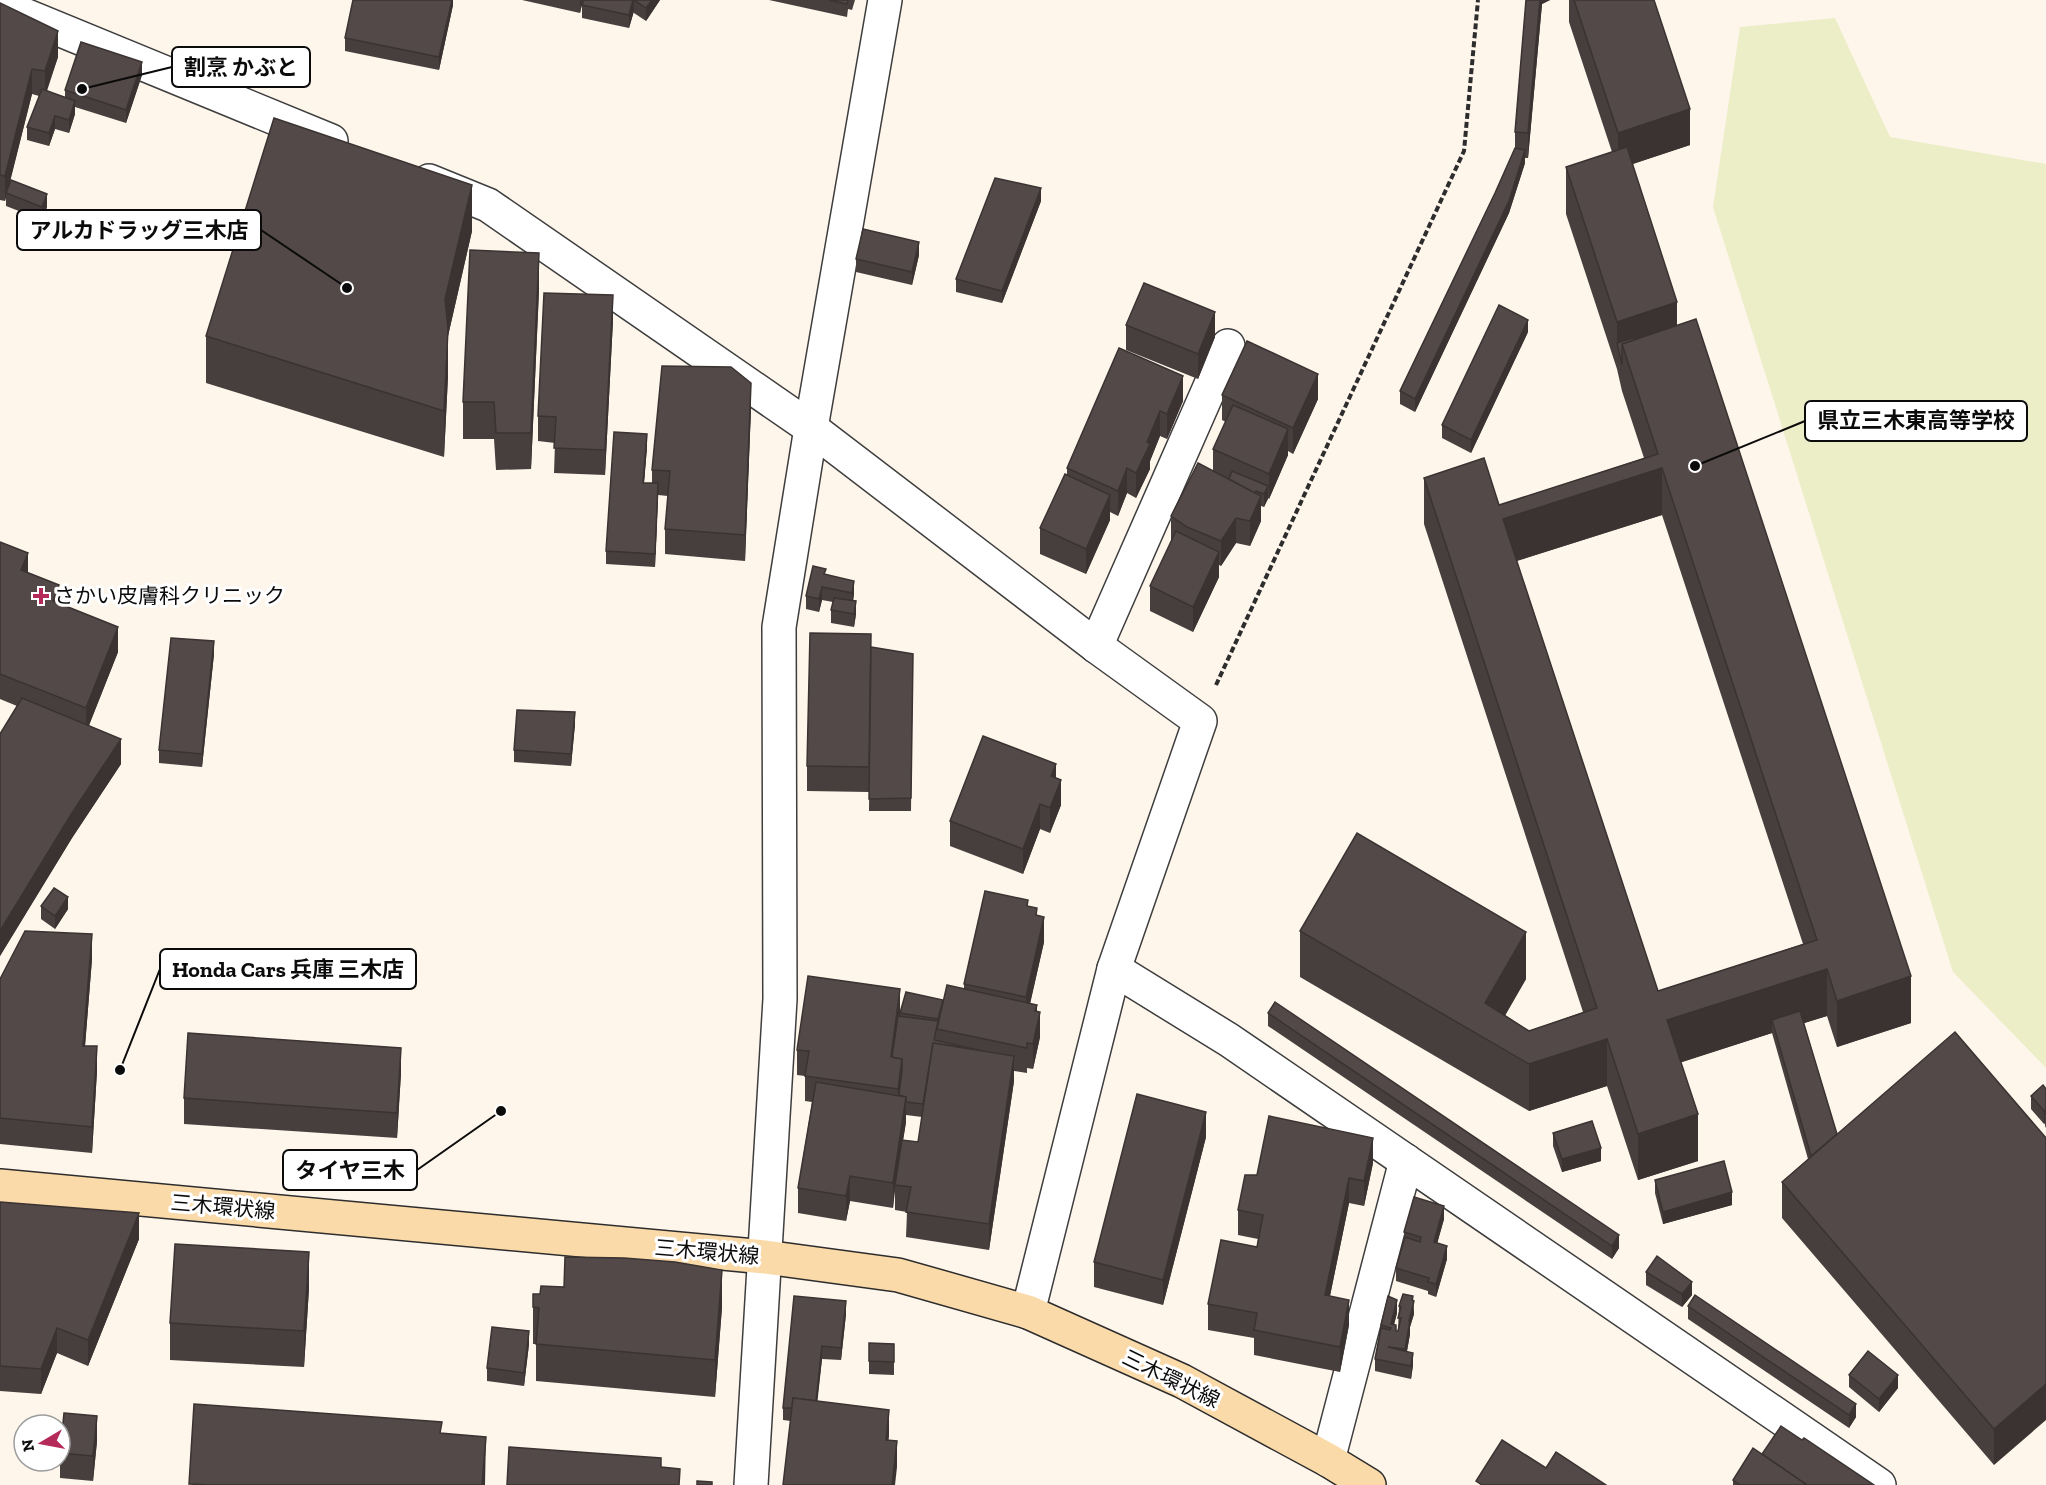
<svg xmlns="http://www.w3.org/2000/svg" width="2046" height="1485" viewBox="0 0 2046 1485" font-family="'Zilla Slab','Noto Sans JP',serif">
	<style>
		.pitch { fill: #eceec8 }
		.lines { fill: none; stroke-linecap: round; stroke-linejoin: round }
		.street-casing { stroke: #3e3e3e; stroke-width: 36 }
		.secondary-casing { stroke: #2d2d2d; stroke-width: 36 }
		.path { stroke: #2d2d2d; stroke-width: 4; stroke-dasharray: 6 3; stroke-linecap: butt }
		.street { stroke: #fff; stroke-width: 33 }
		.secondary { stroke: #fbdaa9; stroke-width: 33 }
		.wall { fill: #473f3e; fill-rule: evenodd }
		.shaded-wall { fill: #3a3332 }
		.building { fill: #534948; stroke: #3a3332; stroke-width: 1.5; fill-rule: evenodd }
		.poi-dot { fill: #b42b5a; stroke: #fff; stroke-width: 2 }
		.labels { text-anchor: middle; stroke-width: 6; stroke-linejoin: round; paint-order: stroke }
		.poi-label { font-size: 21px; fill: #0b0b0b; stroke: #fff; text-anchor: start }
		.street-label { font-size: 21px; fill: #0b0b0b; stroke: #fff }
		.leader { fill: none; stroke: #0b0b0b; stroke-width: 2 }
		.callout-dot { fill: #0b0b0b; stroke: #fff; stroke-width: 2 }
		.callout { fill: #fff; stroke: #0b0b0b; stroke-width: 2 }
		.callout-label { font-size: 22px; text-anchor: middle; font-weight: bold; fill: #0b0b0b }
	</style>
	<rect width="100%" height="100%" fill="#fef5eb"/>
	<polygon class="pitch" points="1835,18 1890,137 2046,164 2046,1068 1953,972 1713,207 1740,27"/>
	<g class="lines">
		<g class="street-casing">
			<g id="street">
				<polyline points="0,5 331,141"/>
				<polyline points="429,181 488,205 811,428 1096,646 1200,721 1114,969 1028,1312"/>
				<polyline points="1096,646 1228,346"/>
				<polyline points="1114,969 1229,1040 1879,1485"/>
				<polyline points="1328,1460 1406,1161"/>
				<polyline points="751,1485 780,999 779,627 811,428 885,0"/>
			</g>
		</g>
		<g class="secondary-casing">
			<polyline id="secondary" points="0,1186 765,1257 898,1275 1028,1312 1182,1381 1328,1460 1369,1485"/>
		</g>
		<polyline class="path" points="1216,685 1464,151 1478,0"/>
		<use href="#street" class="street"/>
		<use href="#secondary" class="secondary"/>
	</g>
	<g class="wall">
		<polygon points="453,0 453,5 439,70 345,51 345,38"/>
		<polygon points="522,0 583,0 580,13"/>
		<polygon points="584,0 660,0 646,21 634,13 634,11 629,28 582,18 582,5"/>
		<polygon points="769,0 855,0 852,10 848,9 847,17"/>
		<polygon points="1526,0 1550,0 1542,4 1528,158 1525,158 1525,163 1509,213 1415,412 1400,404 1400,391 1495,193 1515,148 1515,132"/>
		<path d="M1569 0H1654L1690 145 1632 164 1677 326 1911 1023 1837 1047 1827 1016 1804 1023 1837 1134 2046 1138 1994 1465 1782 1218V1182L1808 1159 1772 1033 1681 1062 1698 1161 1638 1180 1607 1086 1529 1111 1300 977V931L1526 979 1505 1015 1529 1031 1583 1012 1424 524V478L1499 505 1644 458 1622 391 1617 369 1566 214V167L1612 152 1569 22ZM1662 515 1803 944 1658 991 1517 561Z"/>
		<polygon points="0,3 58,57 46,91 65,97 65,90 142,75 126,123 75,107 75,114 69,133 55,129 49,146 27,140 27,127 39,96 32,94 9,184 47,207 42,220 6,206 6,198 5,201 0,200"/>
		<polygon points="1041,201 1002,303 956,292 956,279"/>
		<polygon points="472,231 448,336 448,376 444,457 206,383 206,336"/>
		<polygon points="919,255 912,285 856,272 856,259"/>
		<polygon points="539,290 531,469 496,470 494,439 463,439 463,402"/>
		<polygon points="613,320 605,475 554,473 555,443 538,441 538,416"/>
		<polygon points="1126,325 1215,337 1198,379 1126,350"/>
		<polygon points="1528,332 1471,453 1442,438 1442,425"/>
		<polygon points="1119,348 1183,401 1167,439 1160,436 1150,461 1150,469 1136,498 1127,493 1118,516 1110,512 1110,520 1086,574 1040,554 1040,528 1067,475 1067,468"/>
		<polygon points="1222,395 1318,399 1293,454 1288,451 1288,455 1269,499 1268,498 1264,507 1261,506 1261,521 1250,546 1236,543 1221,566 1219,565 1219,577 1193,632 1150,611 1150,586 1171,542 1171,516 1213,471 1213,449 1226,422 1222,420"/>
		<polygon points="751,408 745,561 665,554 665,529 668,496 658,495 655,567 606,564 606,551 647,447 644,483 652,483 652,470"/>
		<polygon points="0,542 28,573 59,604 118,652 89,725 121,764 72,838 0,956 0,734 17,706 0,699"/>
		<polygon points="826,575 854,594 853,601 856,614 854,627 831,623 831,610 833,602 822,600 819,612 806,609 806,596"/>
		<polygon points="871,647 913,654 911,811 869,811 870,700 869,792 807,791 807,766"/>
		<polygon points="214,654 202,767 159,763 159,750"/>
		<polygon points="575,724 571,766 514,762 514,750"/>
		<polygon points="1056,778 1061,805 1050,833 1040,829 1023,874 950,846 950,821"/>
		<polygon points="41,906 68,909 55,929 41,919"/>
		<path d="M1028 906 1037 915 1044 942 1030 1003 1037 1011 1040 1037 1033 1069 1027 1068V1073L1014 1071V1081L989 1250 906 1237 907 1212 895 1210V1191L893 1208 850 1201 846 1221 798 1213V1188L812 1102 805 1101V1076L797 1075V1050L900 1013 943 1000 964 989V984ZM906 1115 922 1117 918 1142 903 1140 906 1122Z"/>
		<polygon points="92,959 85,1046 97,1071 92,1153 0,1144 0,979"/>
		<polygon points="1268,1013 1619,1248 1612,1259 1268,1026"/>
		<polygon points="401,1073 397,1138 184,1124 184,1098"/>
		<polygon points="2046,1089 2046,1128 2045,1126 2045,1123 2044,1124 2031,1109 2031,1096"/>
		<polygon points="1553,1133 1601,1161 1562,1172 1553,1146"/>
		<polygon points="1206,1137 1163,1305 1094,1287 1094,1262"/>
		<polygon points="1373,1163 1364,1206 1349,1203 1330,1296 1349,1325 1340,1372 1254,1355 1254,1338 1208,1330 1208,1304 1257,1247 1258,1239 1238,1235 1238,1210"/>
		<polygon points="1655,1180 1732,1205 1663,1224 1655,1193"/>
		<polygon points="0,1202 139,1239 88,1366 57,1353 41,1394 0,1391"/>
		<polygon points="1444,1219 1437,1243 1447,1259 1436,1297 1428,1294 1428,1291 1396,1281 1396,1268 1404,1241 1404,1232"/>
		<polygon points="1646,1272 1692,1295 1682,1307 1646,1285"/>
		<polygon points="309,1288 304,1367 170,1360 170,1323"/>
		<polygon points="794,1296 846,1314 841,1360 822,1359 817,1401 889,1435 888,1440 897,1467 791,1421 783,1420 783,1408"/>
		<polygon points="1413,1301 1414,1314 1410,1327 1410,1334 1407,1351 1413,1365 1411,1379 1375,1371 1375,1359 1381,1325 1397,1313 1394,1324 1396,1331 1398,1331 1399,1306"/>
		<polygon points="1688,1306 1856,1417 1849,1428 1688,1319"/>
		<polygon points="533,1307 722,1307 715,1397 536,1381 536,1344 533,1344"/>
		<polygon points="869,1343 894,1344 894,1375 869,1374"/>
		<polygon points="529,1344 524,1386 487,1381 487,1368"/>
		<polygon points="1849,1375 1898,1388 1879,1412 1849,1387"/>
		<polygon points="1802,1440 1874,1485 1733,1485 1733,1480 1762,1454"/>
		<polygon points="97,1441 93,1481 60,1478 60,1453"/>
	</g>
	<g class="shaded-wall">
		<polygon points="452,0 453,0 453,5 439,70 439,57"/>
		<polygon points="580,0 583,0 580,13"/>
		<polygon points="633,0 642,0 634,0 634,11 629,28 629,15"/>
		<polygon points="652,0 660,0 646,21 646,8"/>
		<polygon points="1540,0 1550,0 1542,4 1528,158 1528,133"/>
		<polygon points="58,31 58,57 45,97 45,71"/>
		<polygon points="142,62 142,75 126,123 126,110"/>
		<polygon points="32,69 32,94 7,194 6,193 5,201 5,176"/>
		<polygon points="75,101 75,114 69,133 69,120"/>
		<polygon points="1690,109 1690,145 1618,169 1618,133"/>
		<polygon points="55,116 55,129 49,146 49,133"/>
		<polygon points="1525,150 1525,163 1509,213 1415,412 1415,399"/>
		<polygon points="472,185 472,231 448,336 448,376 444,457 445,299"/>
		<polygon points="1041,188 1041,201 1002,303 1002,291"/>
		<polygon points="47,194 47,207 42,220 42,207"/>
		<polygon points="919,242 919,255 912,285 912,272"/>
		<polygon points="539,253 539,290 531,469 531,433"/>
		<polygon points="613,295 613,320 605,475 605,450"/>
		<polygon points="1677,302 1677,349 1617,343 1617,322"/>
		<polygon points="1215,312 1215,337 1198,379 1198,354"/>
		<polygon points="1528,320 1528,332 1471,453 1471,440"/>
		<polygon points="1318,374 1318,399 1293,454 1293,428"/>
		<polygon points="1183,376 1183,401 1167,439 1167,414"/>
		<polygon points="751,383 751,408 745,561 745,535"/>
		<polygon points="1160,411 1160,436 1150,461 1150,469 1136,498 1136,473"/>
		<polygon points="1288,429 1288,455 1269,499 1269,474"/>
		<polygon points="647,434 647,447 643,495 643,483"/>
		<polygon points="1127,468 1127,493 1118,516 1118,491"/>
		<polygon points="1662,468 1662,515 1503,565 1503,519"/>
		<polygon points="658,483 658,496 655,567 655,554"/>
		<polygon points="1268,486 1268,499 1264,507 1264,494"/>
		<polygon points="1110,495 1110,520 1086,574 1086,549"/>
		<polygon points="1261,496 1261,521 1250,546 1250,521"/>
		<polygon points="1236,518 1236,543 1221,566 1221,541"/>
		<polygon points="1219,552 1219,577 1193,632 1193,607"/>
		<polygon points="28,553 28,578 21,570"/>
		<polygon points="854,581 854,594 852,606 852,593"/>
		<polygon points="59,585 59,611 53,601"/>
		<polygon points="822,587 822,600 819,612 819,599"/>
		<polygon points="856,601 856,614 854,627 854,614"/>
		<polygon points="118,627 118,652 86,733 86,708"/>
		<polygon points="214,641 214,654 202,767 202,754"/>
		<polygon points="575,712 575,724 571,766 571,754"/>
		<polygon points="121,739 121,764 72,838 0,956 0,931 72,813"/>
		<polygon points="1056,764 1056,789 1051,776"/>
		<polygon points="1061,780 1061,805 1050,833 1050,808"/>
		<polygon points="1040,804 1040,829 1023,874 1023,849"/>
		<polygon points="68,897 68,909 55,929 55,916"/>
		<polygon points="1044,917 1044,942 1026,1022 1026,997"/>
		<polygon points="1526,932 1526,979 1490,1042 1485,1003"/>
		<polygon points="92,934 92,959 83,1071 83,1046"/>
		<polygon points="1827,969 1827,1016 1776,1032 1772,1020 1772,1033 1667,1067 1667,1020"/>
		<polygon points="1911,976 1911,1023 1837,1047 1837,1001"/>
		<polygon points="900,989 900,1014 892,1069 891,1057"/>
		<polygon points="1037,1005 1037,1025 1040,1012 1040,1037 1033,1069 1033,1044 1035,1011"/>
		<polygon points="1607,1039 1607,1086 1529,1111 1529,1064"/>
		<polygon points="97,1046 97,1071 92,1153 92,1127"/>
		<polygon points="401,1048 401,1073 397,1138 397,1113"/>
		<polygon points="1014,1056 1014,1081 989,1250 989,1224"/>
		<polygon points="902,1059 902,1084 898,1101 898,1089"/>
		<polygon points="906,1097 906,1122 896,1185 895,1185 893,1208 893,1183"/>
		<polygon points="2046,1109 2046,1115 2045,1114 2045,1123 2044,1124 2044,1111"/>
		<polygon points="1206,1112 1206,1137 1163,1305 1163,1280"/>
		<polygon points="1698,1114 1698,1161 1638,1180 1638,1134"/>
		<polygon points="1373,1138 1373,1163 1364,1206 1364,1181"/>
		<polygon points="1601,1148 1601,1161 1562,1172 1562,1159"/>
		<polygon points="850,1176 850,1201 846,1221 846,1196"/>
		<polygon points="1349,1178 1349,1203 1325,1320 1325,1295"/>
		<polygon points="1732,1192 1732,1205 1663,1224 1663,1212"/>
		<polygon points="1444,1206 1444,1219 1434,1255 1434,1242"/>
		<polygon points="139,1213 139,1239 88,1366 88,1340"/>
		<polygon points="1619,1235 1619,1248 1612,1259 1612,1246"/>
		<polygon points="1447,1246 1447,1259 1436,1297 1436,1284"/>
		<polygon points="309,1252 309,1288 304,1367 304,1331"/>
		<polygon points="722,1270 722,1307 715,1397 715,1360"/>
		<polygon points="1692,1282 1692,1295 1682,1307 1682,1294"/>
		<polygon points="1413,1296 1414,1314 1410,1327 1410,1334 1405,1362 1405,1349"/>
		<polygon points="1349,1300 1349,1325 1340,1372 1340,1347"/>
		<polygon points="1397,1300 1397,1313 1391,1337 1391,1324"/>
		<polygon points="846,1301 846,1314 841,1360 841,1348"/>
		<polygon points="57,1328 57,1353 41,1394 41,1369"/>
		<polygon points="529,1331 529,1344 524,1386 524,1373"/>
		<polygon points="822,1346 822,1359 815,1424 815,1411"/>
		<polygon points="1413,1353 1413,1365 1411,1379 1411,1366"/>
		<polygon points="1898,1375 1898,1388 1879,1412 1879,1399"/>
		<polygon points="2046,1384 2046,1420 1994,1465 1994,1429"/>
		<polygon points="1856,1404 1856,1417 1849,1428 1849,1415"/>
		<polygon points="889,1410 889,1435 886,1465 886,1440"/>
		<polygon points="97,1416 97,1441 93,1481 93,1456"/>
		<polygon points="486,1437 485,1485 482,1485"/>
		<polygon points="897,1441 897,1467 895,1485 892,1485"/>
	</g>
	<g class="building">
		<polygon points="353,0 452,0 439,57 345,38"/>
		<polygon points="584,0 633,0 629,15 582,5"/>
		<polygon points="634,0 652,0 646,8"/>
		<polygon points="829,0 848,0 847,4"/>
		<polygon points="1526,0 1540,0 1528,133 1515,132"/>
		<polygon points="1574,0 1654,0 1690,109 1618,133"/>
		<polygon points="0,3 58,31 45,71 32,69 5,176 0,175"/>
		<polygon points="81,42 142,62 126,110 65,90"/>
		<polygon points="42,89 75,101 69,120 55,116 49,133 27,127"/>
		<polygon points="274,118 472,185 445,299 448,329 444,411 206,336"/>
		<polygon points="1627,147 1677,302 1617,322 1566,167"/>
		<polygon points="1515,148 1525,150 1509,201 1415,399 1400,391 1495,193"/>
		<polygon points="995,178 1041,188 1002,291 956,279"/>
		<polygon points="11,180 47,194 42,207 6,193"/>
		<polygon points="863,229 919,242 912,272 856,259"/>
		<polygon points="470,250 539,253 531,433 496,433 494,402 463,402"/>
		<polygon points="1144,283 1215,312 1198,354 1126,325"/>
		<polygon points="544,293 613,295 605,450 554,448 556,417 538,416"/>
		<polygon points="1499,305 1528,320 1471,440 1442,425"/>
		<path d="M1696 319 1911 976 1837 1001 1827 969 1667 1020 1698 1114 1638 1134 1607 1039 1529 1064 1300 931 1357 833 1526 932 1485 1003 1529 1031 1597 1008 1424 478 1484 458 1499 505 1658 454 1622 344ZM1662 468 1817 940 1658 991 1503 519Z"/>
		<polygon points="1633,338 1634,340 1622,344 1622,365 1617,343"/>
		<polygon points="1247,341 1318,374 1293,428 1222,395"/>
		<polygon points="1119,348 1183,376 1167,414 1160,411 1147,442 1150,444 1136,473 1127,468 1118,491 1067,468"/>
		<polygon points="662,366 731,367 751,383 745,535 665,529 670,471 652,470"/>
		<polygon points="1233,405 1288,429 1269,474 1213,449"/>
		<polygon points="614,432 647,434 643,483 658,483 655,554 606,551"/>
		<polygon points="1198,463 1261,496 1250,521 1236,518 1221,541 1187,527 1171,516"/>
		<polygon points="1232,471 1268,486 1264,494 1256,491 1255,493 1229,479"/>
		<polygon points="1065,474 1110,495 1086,549 1040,528"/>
		<polygon points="1176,531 1219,552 1193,607 1150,586"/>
		<polygon points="0,542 28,553 21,570 59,585 53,601 118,627 86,708 0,674"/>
		<polygon points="813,566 826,569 824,574 854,581 852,593 822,587 819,599 806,596"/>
		<polygon points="834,598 856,601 854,614 831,610"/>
		<polygon points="810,633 871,634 869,767 807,766"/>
		<polygon points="171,638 214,641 202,754 159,750"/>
		<polygon points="871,647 913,654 911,798 869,799"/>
		<polygon points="22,698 121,739 72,813 0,931 0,734"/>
		<polygon points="517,710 575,712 571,754 514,750"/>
		<polygon points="983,736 1056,764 1051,776 1061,780 1050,808 1040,804 1023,849 950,821"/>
		<polygon points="54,888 68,897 55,916 41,906"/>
		<polygon points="985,891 1028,900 1027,906 1037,908 1036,915 1044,917 1026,997 964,984"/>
		<polygon points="25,931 92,934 83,1046 97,1046 92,1127 0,1118 0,979"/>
		<polygon points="808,976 900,989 891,1057 902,1059 898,1089 805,1076 809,1051 797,1050"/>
		<polygon points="947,985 1037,1005 1035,1011 1040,1012 1033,1044 1027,1043 1027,1048 937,1029"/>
		<polygon points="906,992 943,1000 938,1019 900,1013"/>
		<polygon points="1275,1002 1619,1235 1612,1246 1268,1013"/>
		<polygon points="1800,1011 1837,1134 1811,1156 1772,1020"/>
		<polygon points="898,1016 938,1021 934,1040 982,1051 933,1043 923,1104 906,1102 906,1097 899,1095 902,1071 902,1059 892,1057"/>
		<polygon points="1955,1032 2046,1138 2046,1384 1994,1429 1782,1182"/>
		<polygon points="188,1033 401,1048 397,1113 184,1098"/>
		<polygon points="933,1043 1014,1056 989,1224 906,1212 911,1187 895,1185 902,1140 918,1142"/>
		<polygon points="816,1082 906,1097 893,1183 850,1176 846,1196 798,1188"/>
		<polygon points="2043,1085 2046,1089 2046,1109 2044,1111 2031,1096"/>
		<polygon points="1137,1094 1206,1112 1163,1280 1094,1262"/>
		<polygon points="1269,1116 1373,1138 1364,1181 1349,1178 1325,1295 1349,1300 1340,1347 1254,1330 1257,1313 1208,1304 1221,1240 1257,1247 1263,1215 1238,1210 1245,1175 1257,1175"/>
		<polygon points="1592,1121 1601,1148 1562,1159 1553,1133"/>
		<polygon points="1724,1161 1732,1192 1663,1212 1655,1180"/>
		<polygon points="1414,1197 1444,1206 1434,1242 1447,1246 1436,1284 1428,1282 1429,1278 1396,1268 1405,1237 1420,1242 1421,1237 1404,1232"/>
		<polygon points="0,1202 139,1213 88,1340 57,1328 41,1369 0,1366"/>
		<polygon points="175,1244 309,1252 304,1331 170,1323"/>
		<polygon points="1657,1256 1692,1282 1682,1294 1646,1272"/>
		<polygon points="565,1257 624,1258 675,1262 722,1270 715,1360 536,1344 539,1308 533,1307 533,1294 540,1294 541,1286 564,1287"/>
		<polygon points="1403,1294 1413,1296 1412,1300 1414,1301 1409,1321 1410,1321 1405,1349 1388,1347 1413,1353 1411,1366 1375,1359 1381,1328 1390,1330 1391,1328 1381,1325 1388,1296 1397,1300 1391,1324 1396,1325 1396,1331 1398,1331 1401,1318 1398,1318 1401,1307 1399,1306"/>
		<polygon points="1695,1295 1856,1404 1849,1415 1688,1306"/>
		<polygon points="794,1296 846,1301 841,1348 822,1346 816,1401 793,1398 792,1408 783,1408"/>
		<polygon points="492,1327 529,1331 524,1373 487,1368"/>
		<polygon points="869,1343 894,1344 894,1362 869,1361"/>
		<polygon points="1868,1351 1898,1375 1879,1399 1849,1375"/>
		<polygon points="793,1398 889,1410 886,1440 897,1441 892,1485 783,1485"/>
		<polygon points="194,1404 442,1422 440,1433 486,1437 482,1485 210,1485 189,1484"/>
		<polygon points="64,1413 97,1416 93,1456 60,1453"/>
		<polygon points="1781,1426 1802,1440 1804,1438 1874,1485 1807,1485 1762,1454"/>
		<polygon points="1502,1440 1546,1468 1556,1452 1606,1485 1482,1485 1476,1481"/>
		<polygon points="509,1447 661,1458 661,1467 680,1469 679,1485 507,1485"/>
		<polygon points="1753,1448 1807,1485 1740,1485 1733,1480"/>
		<polygon points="697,1481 712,1482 712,1485 697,1485"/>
	</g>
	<path class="poi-dot" d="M38 587h6v6h6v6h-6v6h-6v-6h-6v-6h6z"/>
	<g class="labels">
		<g class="poi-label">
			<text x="54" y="603">さかい皮膚科クリニック</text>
		</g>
		<g class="street-label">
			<text transform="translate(223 1207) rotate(5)" y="7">三木環状線</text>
			<text transform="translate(707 1252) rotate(5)" y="7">三木環状線</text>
			<text transform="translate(1171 1379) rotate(26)" y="7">三木環状線</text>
		</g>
	</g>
	<path class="leader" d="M82 89L172 67M347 288L261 230M1695 466L1805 421M120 1070L160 969M501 1111L417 1170"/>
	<g class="callout-dot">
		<circle cx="82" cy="89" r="6"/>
		<circle cx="347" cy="288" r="6"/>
		<circle cx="1695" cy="466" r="6"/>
		<circle cx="120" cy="1070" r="6"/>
		<circle cx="501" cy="1111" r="6"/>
	</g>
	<g class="callout">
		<rect x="172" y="47" width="138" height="40" rx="6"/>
		<rect x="17" y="210" width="244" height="40" rx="6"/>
		<rect x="1805" y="401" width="222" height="40" rx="6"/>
		<rect x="160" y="949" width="256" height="40" rx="6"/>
		<rect x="283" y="1150" width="134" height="40" rx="6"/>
	</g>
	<g class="callout-label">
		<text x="241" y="75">割烹 かぶと</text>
		<text x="139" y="238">アルカドラッグ三木店</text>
		<text x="1916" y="428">県立三木東高等学校</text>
		<text x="288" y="977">Honda Cars 兵庫 三木店</text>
		<text x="350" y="1178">タイヤ三木</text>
	</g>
	<g transform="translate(42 1443) rotate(260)"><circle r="28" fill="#ffffff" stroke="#9d9d9d" stroke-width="1.5"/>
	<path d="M0-4.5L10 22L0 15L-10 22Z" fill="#b42b5a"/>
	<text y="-9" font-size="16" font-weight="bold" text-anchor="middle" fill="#0b0b0b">N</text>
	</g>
</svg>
